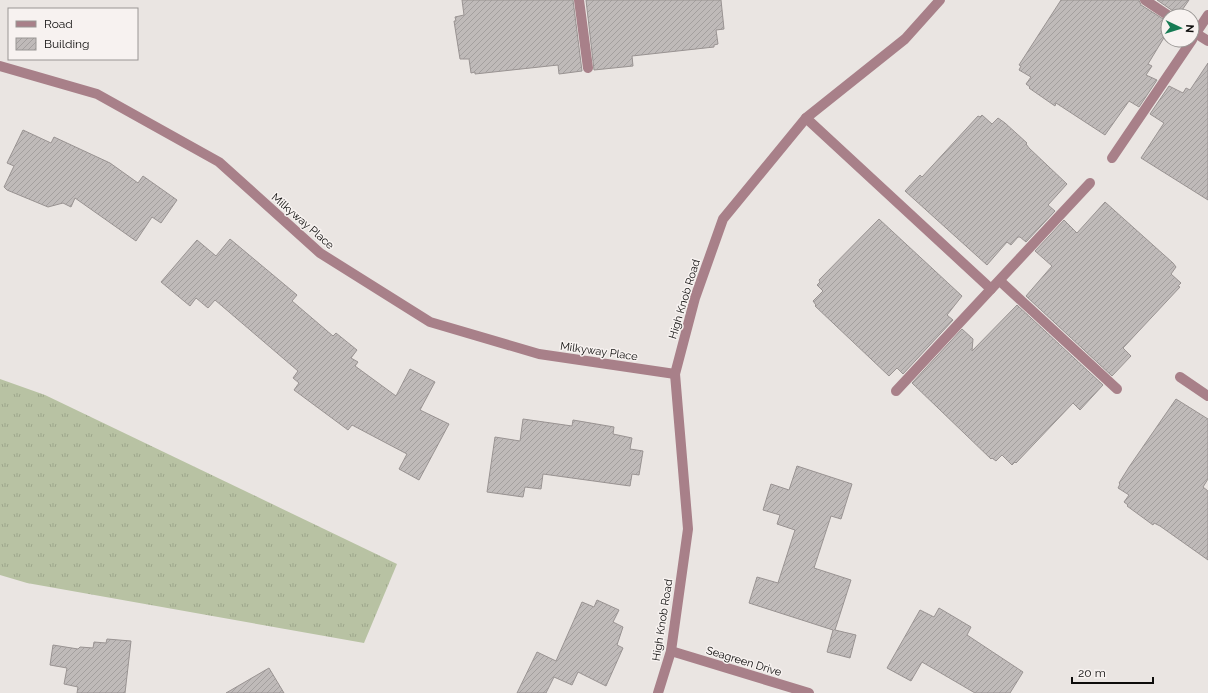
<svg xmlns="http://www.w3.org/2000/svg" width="1208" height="693" viewBox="0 0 1208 693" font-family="Raleway,sans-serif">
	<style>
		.grass { fill: url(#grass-tufts) }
		.building { fill: url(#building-hatch); stroke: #999392 }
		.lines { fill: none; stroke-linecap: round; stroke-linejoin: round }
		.service { stroke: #a88089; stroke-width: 10 }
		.minor { stroke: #a88089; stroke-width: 10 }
		.labels { text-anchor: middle; stroke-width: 3; stroke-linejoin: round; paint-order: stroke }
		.street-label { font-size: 11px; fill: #0d0c0b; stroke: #f7f2f0 }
	</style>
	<defs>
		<pattern id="grass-tufts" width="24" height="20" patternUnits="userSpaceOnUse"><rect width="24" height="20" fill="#b8c2a3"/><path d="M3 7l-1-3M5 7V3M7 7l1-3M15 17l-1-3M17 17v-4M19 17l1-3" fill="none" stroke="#9da68b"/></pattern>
		<pattern id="building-hatch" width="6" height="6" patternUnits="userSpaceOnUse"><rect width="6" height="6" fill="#bfbab9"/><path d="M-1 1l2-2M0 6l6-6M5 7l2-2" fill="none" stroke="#a39f9e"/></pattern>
	</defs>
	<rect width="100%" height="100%" fill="#eae5e2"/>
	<polygon class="grass" points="0,379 45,395 397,564 364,643 27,583 0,575"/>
	<g class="building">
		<polygon points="462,0 573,0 582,71 559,74 558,65 475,74 475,72 471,73 469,59 460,59 454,21 456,21 455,17 464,15"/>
		<polygon points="586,0 721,0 724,29 716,30 718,44 714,45 714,47 632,56 633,66 594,70"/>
		<polygon points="1061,0 1139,0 1141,5 1168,22 1168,31 1148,64 1152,66 1146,75 1157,80 1139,107 1129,101 1105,135 1056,103 1055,106 1029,88 1030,87 1026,84 1031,77 1019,70 1021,66 1019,65"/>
		<polygon points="1157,0 1189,0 1178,16 1175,16 1173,11"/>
		<polygon points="1208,63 1208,200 1141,158 1164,123 1150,114 1169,86 1183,93 1186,88 1190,90"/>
		<polygon points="982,115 992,124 998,118 1005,123 1027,143 1026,144 1029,148 1067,184 1048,205 1055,211 1026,242 1020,237 1018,237 1011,245 1007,242 987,265 905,191 920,175 922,177 978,116 980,117"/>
		<polygon points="23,130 51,143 54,137 110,163 138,183 143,176 177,200 161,223 152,217 136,241 75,198 71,207 63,203 48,207 7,190 4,187 14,166 7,163"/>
		<polygon points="1105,202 1173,263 1176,267 1171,274 1181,283 1178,286 1180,287 1123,348 1131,356 1112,376 1026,296 1052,266 1035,251 1064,220 1077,233"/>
		<polygon points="879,219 962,296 947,315 953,320 903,374 897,368 889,376 815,306 816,305 813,301 823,291 817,285 820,282 819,280"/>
		<polygon points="230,239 297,295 292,301 333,336 336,333 357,350 351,358 358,362 355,366 396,396 410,369 435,382 420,410 449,424 419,480 399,469 407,454 352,425 348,430 294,390 299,383 293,378 298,371 215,300 208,308 196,298 190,306 161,282 197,240 216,256"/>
		<polygon points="1017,305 1103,385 1080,410 1073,403 1016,463 1015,462 1012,465 1002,455 996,461 992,458 991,459 912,383 962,329 973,339 972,351"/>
		<polygon points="1176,399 1208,419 1208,479 1203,487 1208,491 1208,560 1160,526 1154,523 1153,525 1127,506 1128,505 1124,502 1129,495 1118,488 1120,484 1119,483 1129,467"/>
		<polygon points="523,419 572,426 573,420 614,427 613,434 632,438 630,449 643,451 639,475 632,474 630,486 543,474 541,489 525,487 523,497 487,492 495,437 520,441"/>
		<polygon points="797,466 852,484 841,519 831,516 814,568 851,580 835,630 856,635 850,658 827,652 833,630 749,603 757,577 778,583 795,530 777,524 780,515 763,510 771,484 789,490"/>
		<polygon points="597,600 619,610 613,622 623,627 617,645 623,648 606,686 578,672 572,685 554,677 546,693 517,693 537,652 556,661 582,602 594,607"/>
		<polygon points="939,608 971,627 967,635 1023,672 1010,693 975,693 922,662 911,681 887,668 920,610 934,617"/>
		<polygon points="107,639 131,641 125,693 77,693 78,687 64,684 67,668 50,665 53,645 78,649 80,647 93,648 94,642 106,643"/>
		<polygon points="269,668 284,693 226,693"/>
	</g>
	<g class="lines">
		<g class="service">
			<polyline points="579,0 588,68"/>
			<polyline points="1145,0 1169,16"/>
			<polyline points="1192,31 1208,41"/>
			<polyline points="1192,39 1208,15"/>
			<polyline points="806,118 991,289"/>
			<polyline points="1112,158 1192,40"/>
			<polyline points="1000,281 1117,389"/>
			<polyline points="1180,377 1208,396"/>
			<polyline points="896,391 1090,183"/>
		</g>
		<g class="minor">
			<polyline points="0,66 97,94 219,162 320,253 430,322 539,354 675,374"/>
			<polyline points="671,651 809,693"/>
			<polyline points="658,693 671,651 688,529 675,374 695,298 723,219 806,118 905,39 940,0"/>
		</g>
	</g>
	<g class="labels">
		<g class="street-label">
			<text transform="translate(303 221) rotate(41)" y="4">Milkyway Place</text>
			<text transform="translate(684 299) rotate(-73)" y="4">High Knob Road</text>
			<text transform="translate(599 351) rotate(8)" y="4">Milkyway Place</text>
			<text transform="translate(662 620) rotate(-81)" y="4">High Knob Road</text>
			<text transform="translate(744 661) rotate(17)" y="4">Seagreen Drive</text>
		</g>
	</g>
	<rect x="8" y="8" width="130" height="52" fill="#f7f2f0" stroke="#999694"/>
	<rect x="16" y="21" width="20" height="6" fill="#a88089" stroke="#999694"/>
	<text x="44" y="28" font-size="12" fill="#0d0c0b">Road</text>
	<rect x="16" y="38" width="20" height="12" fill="url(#building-hatch)" stroke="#999694"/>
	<text x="44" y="48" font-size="12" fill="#0d0c0b">Building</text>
	<g transform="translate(1180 28) rotate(94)"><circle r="19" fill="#f7f2f0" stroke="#999694"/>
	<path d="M0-3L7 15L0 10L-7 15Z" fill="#167b54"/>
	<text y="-6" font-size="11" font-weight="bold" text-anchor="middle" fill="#0d0c0b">N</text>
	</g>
	<path d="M1072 677v6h81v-6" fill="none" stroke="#0d0c0b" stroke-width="2"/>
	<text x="1078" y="677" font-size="12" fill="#0d0c0b" stroke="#f7f2f0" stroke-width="3" paint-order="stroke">20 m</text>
</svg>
